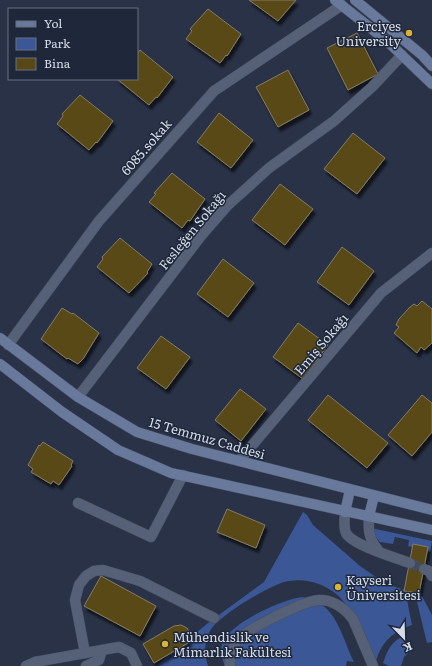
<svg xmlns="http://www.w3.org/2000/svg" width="432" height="666" viewBox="0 0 432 666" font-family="Literata,serif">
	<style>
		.green { fill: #3b5795 }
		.building { fill: #594816; stroke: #857c63; filter: url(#shadow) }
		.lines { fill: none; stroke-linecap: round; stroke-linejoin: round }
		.street-tunnel { stroke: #434c5e; stroke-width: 10; stroke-dasharray: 10 5; stroke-linecap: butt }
		.street-casing { stroke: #485061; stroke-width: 11 }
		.secondary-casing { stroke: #485061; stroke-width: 11 }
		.street { stroke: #566177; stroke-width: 10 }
		.secondary { stroke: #68799c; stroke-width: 10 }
		.poi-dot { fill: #dab333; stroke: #1f283b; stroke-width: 1.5 }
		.labels { text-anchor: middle; stroke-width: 3; stroke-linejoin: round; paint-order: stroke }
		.poi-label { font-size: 13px; fill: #d5dce9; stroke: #1f283b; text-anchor: start }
		.street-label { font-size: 13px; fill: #d5dce9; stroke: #1f283b }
	</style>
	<defs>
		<filter id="shadow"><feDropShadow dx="2.5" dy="4.5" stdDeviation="1" flood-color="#0009"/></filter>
	</defs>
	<rect width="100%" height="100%" fill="#293246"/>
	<g class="green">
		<path d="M303 512 307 515 313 525 360 566 386 584 405 590 412 625C393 632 382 641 376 661 366 641 352 606 335 593 322 583 306 578 289 581 272 583 218 616 210 631 204 643 204 653 208 666H156L208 623 264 582Z"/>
		<polygon points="371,528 432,541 430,552 408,546 409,540 395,537 393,544 380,542 373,534"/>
		<polygon points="422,596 432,615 432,642 427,643 416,598"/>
		<path d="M302 597C337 602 341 636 354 662L347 661 346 666H225C222 658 219 651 223 642 230 623 283 599 302 597Z"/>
		<path d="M403 636 411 650 404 657 401 666H389L383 663C387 651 391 642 403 636Z"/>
	</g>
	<g class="building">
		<polygon points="249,0 296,0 278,21"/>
		<polygon points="208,9 241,34 227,56 226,55 220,63 186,39 192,31 190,29"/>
		<polygon points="357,33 378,74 348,90 327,48"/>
		<polygon points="140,50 173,77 157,98 156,97 149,105 117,79 137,79 137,54"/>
		<polygon points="288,70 309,110 278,127 256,87"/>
		<polygon points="80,95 113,121 97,143 96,142 89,150 57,124 63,116 62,114"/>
		<polygon points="219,113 253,140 231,168 197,142"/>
		<polygon points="353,133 385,158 357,194 324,169"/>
		<polygon points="172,173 205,199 190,221 188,220 182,228 149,202 156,194 154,193"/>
		<polygon points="280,184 313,209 285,245 252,220"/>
		<polygon points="120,238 152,264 147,272 148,273 129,293 97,267 103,259 102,257"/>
		<polygon points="342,247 374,271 349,305 317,282"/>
		<polygon points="223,259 254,283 228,317 197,294"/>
		<polygon points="422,301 432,309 432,343 424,350 421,347 417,353 394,333 399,327 396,325 399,319 409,308 414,304 417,306"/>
		<polygon points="62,308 72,314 73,313 99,333 83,359 78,364 68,358 67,359 41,339"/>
		<polygon points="298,323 328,345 303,379 273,357"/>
		<polygon points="161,336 190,357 166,389 137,368"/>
		<polygon points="240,389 266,409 241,441 215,420"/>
		<polygon points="328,395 388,443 367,468 308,420"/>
		<polygon points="422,395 432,403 432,432 412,456 388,435"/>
		<polygon points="43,442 73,461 71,465 72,466 59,485 53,481 51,484 31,472 33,469 28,465 39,445 40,446"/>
		<polygon points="227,509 265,525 256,548 217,532"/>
		<polygon points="413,544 428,547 419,593 404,591"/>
		<polygon points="101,576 156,606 140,636 84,606"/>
		<polygon points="181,625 187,628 190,633 190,638 188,643 154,663 143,644 174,626"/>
	</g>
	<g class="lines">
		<polyline class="street-tunnel" points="410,563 424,569"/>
		<g class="street-casing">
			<g id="street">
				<polyline points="8,345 99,221 214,91 342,5"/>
				<polyline points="78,397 201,236 228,205 269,168 334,121 372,87 402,55"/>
				<polyline points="239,461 381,293 432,253"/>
				<polyline points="78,503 151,537 183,475"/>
				<path d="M345 512C345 518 343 526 346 533 352 545 396 558 410 563"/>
				<path d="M369 516C368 531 369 539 378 550"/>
				<polyline points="424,569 429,571 432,576"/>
				<polyline points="85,653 75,600 79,585 86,576 94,571 103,570 140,581 214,618"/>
				<polyline points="26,666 35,662 119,647 131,653 137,666"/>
				<polyline points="86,666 99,660 102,650"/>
				<path d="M230 666C229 657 231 648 238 640 247 629 305 600 320 600 334 600 345 609 353 619L373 666"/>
			</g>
		</g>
		<g class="secondary-casing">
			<g id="secondary">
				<polyline points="335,0 387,41 432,84"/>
				<polyline points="355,0 422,55 432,66"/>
				<polyline points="0,338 78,397 137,432 192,449 432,510"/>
				<polyline points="0,364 62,412 118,450 171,473 432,530"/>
				<polyline points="345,512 350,490"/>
				<polyline points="369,516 374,496"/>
			</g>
		</g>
		<use href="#street" class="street"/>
		<use href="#secondary" class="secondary"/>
	</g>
	<g class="poi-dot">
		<circle cx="409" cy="33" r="4"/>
		<circle cx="338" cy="587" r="4"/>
		<circle cx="165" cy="644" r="4"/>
	</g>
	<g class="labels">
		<g class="poi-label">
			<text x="401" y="31" text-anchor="end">Erciyes<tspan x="401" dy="15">University</tspan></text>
			<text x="346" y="585">Kayseri<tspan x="346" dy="15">Üniversitesi</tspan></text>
			<text x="173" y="642">Mühendislik ve<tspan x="173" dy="15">Mimarlık Fakültesi</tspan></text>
		</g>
		<g class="street-label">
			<text transform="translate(146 147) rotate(-49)" y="5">6085.sokak</text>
			<text transform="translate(192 230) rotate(-51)" y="5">Fesleğen Sokağı</text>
			<text transform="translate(321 344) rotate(-50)" y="5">Emiş Sokağı</text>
			<text transform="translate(207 438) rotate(16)" y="5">15 Temmuz Caddesi</text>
		</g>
	</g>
	<rect x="8" y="8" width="130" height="72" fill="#1f283b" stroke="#687081"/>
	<rect x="16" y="21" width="20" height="6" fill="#68799c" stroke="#687081"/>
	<text x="44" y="28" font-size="12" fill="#d5dce9">Yol</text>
	<rect x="16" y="38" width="20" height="12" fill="#3b5795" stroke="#687081"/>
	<text x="44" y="48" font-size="12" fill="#d5dce9">Park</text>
	<rect x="16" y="58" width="20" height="12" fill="#594816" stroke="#687081"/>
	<text x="44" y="68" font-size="12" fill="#d5dce9">Bina</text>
	<g transform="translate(404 638) rotate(157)" stroke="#1f283b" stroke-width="3" paint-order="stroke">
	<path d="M0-3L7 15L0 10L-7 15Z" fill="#d5dce9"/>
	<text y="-6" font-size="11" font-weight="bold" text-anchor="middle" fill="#d5dce9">K</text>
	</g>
</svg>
